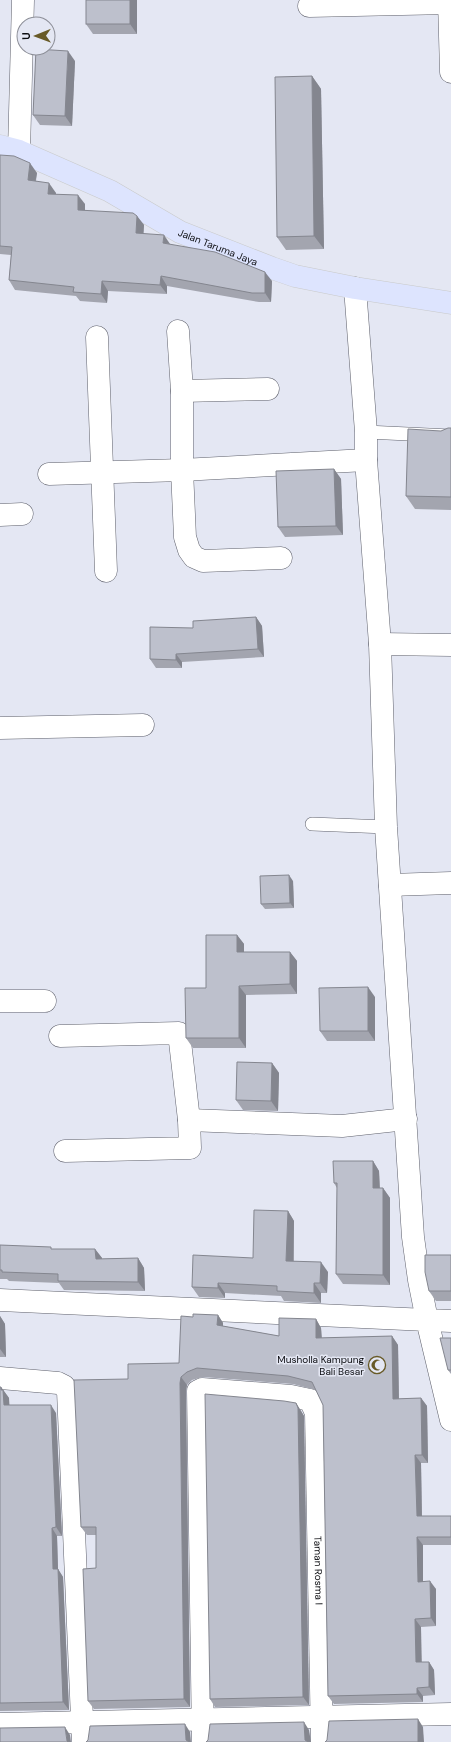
<svg xmlns="http://www.w3.org/2000/svg" width="451" height="1742" viewBox="0 0 451 1742" font-family="'DM Sans',sans-serif">
	<style>
		.lines { fill: none; stroke-linecap: round; stroke-linejoin: round }
		.service-casing { stroke: #5f616c; stroke-width: 14 }
		.minor-casing { stroke: #5f616c; stroke-width: 23 }
		.primary-casing { stroke: #c9caca; stroke-width: 23 }
		.service { stroke: #fff; stroke-width: 13 }
		.minor { stroke: #fff; stroke-width: 22 }
		.primary { stroke: #dde4fe; stroke-width: 22 }
		.wall { fill: #a3a5af }
		.shaded-wall { fill: #84868f }
		.building { fill: #bdc0cc; stroke: #84868f }
		.labels { text-anchor: middle; stroke-width: 3; stroke-linejoin: round; paint-order: stroke }
		.street-label { font-size: 10px; fill: #0b0c10; stroke: #e4e7f3 }
		.poi-label { font-size: 10px; fill: #0b0c10; stroke: #e4e7f3; text-anchor: end }
	</style>
	<rect width="100%" height="100%" fill="#e4e7f3"/>
	<g class="lines">
		<g class="service-casing">
			<g id="service">
				<polyline points="366,432 451,436"/>
				<polyline points="312,824 386,827"/>
			</g>
		</g>
		<g class="minor-casing">
			<g id="minor">
				<polyline points="449,0 451,72"/>
				<polyline points="309,6 449,3"/>
				<polyline points="19,151 23,0"/>
				<polyline points="355,288 366,432 366,460 380,644 386,827 413,1237 419,1280 427,1320 451,1321"/>
				<polyline points="178,331 182,391 182,470 185,537 189,550 194,557 203,561 281,558"/>
				<polyline points="97,337 106,571"/>
				<polyline points="182,391 268,389"/>
				<polyline points="49,474 182,470 366,460"/>
				<polyline points="0,515 22,514"/>
				<polyline points="380,644 451,645"/>
				<polyline points="0,728 143,725"/>
				<polyline points="390,885 451,883"/>
				<polyline points="0,1001 45,1001"/>
				<polyline points="60,1036 179,1033 189,1120 190,1148 65,1151"/>
				<polyline points="189,1120 342,1126 406,1119"/>
				<polyline points="0,1300 427,1320 451,1420"/>
				<polyline points="0,1378 58,1383 64,1386 68,1391 83,1742"/>
				<polyline points="0,1724 451,1714"/>
				<path id="s1" d="M203 1742 198 1391 202 1389 291 1396 310 1400 316 1413 322 1742"/>
			</g>
		</g>
		<g class="primary-casing">
			<g id="primary">
				<path id="s2" d="M0 146 19 151 110 191 180 232 272 268 295 276 355 288 451 303"/>
			</g>
		</g>
		<use href="#service" class="service"/>
		<use href="#minor" class="minor"/>
		<use href="#primary" class="primary"/>
	</g>
	<g class="wall">
		<polygon points="86,0 137,0 137,34 93,34 86,24"/>
		<polygon points="75,61 72,126 40,125 33,115"/>
		<polygon points="312,76 321,89 324,249 286,250 277,237"/>
		<polygon points="0,155 37,173 36,181 56,193 56,194 85,204 85,210 137,216 144,225 143,234 170,244 272,281 271,302 259,302 167,286 167,294 108,291 107,303 80,301 76,296 15,290 9,280 11,255 0,254"/>
		<polygon points="451,428 451,510 415,509 406,496 441,431"/>
		<polygon points="334,469 341,479 343,535 285,537 278,527"/>
		<polygon points="256,617 262,626 264,657 182,662 182,668 156,668 150,659 193,628"/>
		<polygon points="293,881 294,908 265,909 261,904"/>
		<polygon points="237,935 244,944 244,952 290,952 297,961 297,994 246,995 246,1048 193,1048 186,1038 206,988"/>
		<polygon points="375,997 375,1041 327,1041 320,1031"/>
		<polygon points="272,1063 279,1073 278,1111 243,1110 236,1100"/>
		<polygon points="373,1161 379,1171 380,1188 383,1188 390,1198 390,1285 343,1284 336,1274 337,1188 334,1183"/>
		<polygon points="288,1211 294,1221 294,1261 328,1272 327,1293 321,1293 321,1303 284,1301 281,1296 225,1293 225,1298 199,1297 192,1287 253,1258"/>
		<polygon points="0,1245 52,1249 95,1249 102,1258 102,1259 138,1258 144,1268 145,1291 64,1290 59,1283 9,1281 7,1279 0,1279"/>
		<polygon points="451,1255 451,1301 436,1301 429,1291"/>
		<polygon points="218,1315 223,1323 223,1326 279,1336 316,1319 321,1328 322,1338 392,1336 398,1345 399,1399 421,1398 427,1406 428,1463 421,1463 422,1516 451,1516 451,1545 423,1545 423,1581 436,1589 436,1626 421,1627 421,1662 429,1662 434,1670 435,1695 423,1696 423,1702 334,1704 328,1696 323,1405 316,1390 293,1384 203,1377 192,1380 187,1385 186,1391 190,1707 94,1709 88,1701 96,1568 96,1535 87,1535 81,1527 128,1379 179,1363 193,1317"/>
		<polygon points="0,1316 5,1324 6,1357 0,1357"/>
		<polygon points="451,1338 451,1374 448,1370"/>
		<polygon points="0,1387 1,1387 9,1398 9,1405 56,1413 62,1536 57,1536 58,1569 63,1577 69,1710 0,1711"/>
		<polygon points="296,1403 301,1411 304,1416 309,1705 215,1707 210,1699"/>
	</g>
	<g class="shaded-wall">
		<polygon points="130,0 137,0 137,34 130,24"/>
		<polygon points="68,51 75,61 72,126 65,116"/>
		<polygon points="312,76 321,89 324,249 314,236"/>
		<polygon points="30,163 37,173 34,189 28,180"/>
		<polygon points="49,183 56,193 54,203 48,194"/>
		<polygon points="78,195 85,204 85,219 78,210"/>
		<polygon points="137,216 144,225 143,243 136,233"/>
		<polygon points="164,235 170,244 163,243"/>
		<polygon points="265,272 272,281 271,302 265,293"/>
		<polygon points="161,276 167,286 167,294 160,285"/>
		<polygon points="102,281 108,291 107,303 101,294"/>
		<polygon points="334,469 341,479 343,535 336,526"/>
		<polygon points="256,617 262,626 264,657 258,649"/>
		<polygon points="176,654 182,662 182,668 176,660"/>
		<polygon points="289,875 293,881 294,908 290,903"/>
		<polygon points="237,935 244,944 244,962 237,952"/>
		<polygon points="290,952 297,961 297,994 290,984"/>
		<polygon points="239,986 246,995 246,1048 239,1038"/>
		<polygon points="368,987 375,997 375,1041 368,1031"/>
		<polygon points="272,1063 279,1073 278,1111 271,1101"/>
		<polygon points="373,1161 379,1171 380,1198 373,1188"/>
		<polygon points="383,1188 390,1198 390,1285 383,1275"/>
		<polygon points="288,1211 294,1221 293,1270 286,1261"/>
		<polygon points="95,1249 102,1258 102,1268 96,1259"/>
		<polygon points="138,1258 144,1268 145,1291 138,1282"/>
		<polygon points="321,1262 328,1272 327,1293 320,1283"/>
		<polygon points="218,1283 225,1293 225,1298 218,1288"/>
		<polygon points="314,1283 321,1293 321,1303 314,1293"/>
		<polygon points="218,1315 223,1323 223,1333 217,1325"/>
		<polygon points="0,1316 5,1324 6,1357 0,1349"/>
		<polygon points="316,1319 321,1328 322,1346 316,1338"/>
		<polygon points="392,1336 398,1345 399,1407 393,1399"/>
		<polygon points="181,1377 187,1385 186,1391 190,1707 184,1699 180,1383"/>
		<polygon points="1,1387 9,1398 10,1414 4,1405 1,1390"/>
		<polygon points="421,1398 427,1406 428,1463 422,1455"/>
		<polygon points="296,1403 301,1411 304,1416 309,1705 303,1697"/>
		<polygon points="51,1405 56,1413 62,1536 56,1527"/>
		<polygon points="415,1455 421,1463 422,1524 417,1516"/>
		<polygon points="52,1528 57,1536 58,1569 63,1577 69,1710 63,1702 53,1569"/>
		<polygon points="417,1537 423,1545 423,1590 418,1582"/>
		<polygon points="430,1581 436,1589 436,1626 431,1618"/>
		<polygon points="415,1619 421,1627 422,1671 416,1662"/>
		<polygon points="429,1662 434,1670 435,1695 429,1687"/>
		<polygon points="417,1688 423,1696 423,1702 417,1694"/>
		<polygon points="418,1719 423,1727 424,1742 418,1742"/>
		<polygon points="304,1722 309,1730 311,1742 307,1742 305,1740"/>
		<polygon points="185,1724 190,1732 191,1742 188,1742 186,1740"/>
		<polygon points="65,1727 70,1735 71,1742 68,1742 67,1741"/>
	</g>
	<g class="building">
		<rect x="86" y="0" width="44" height="24"/>
		<polygon points="36,49 68,51 65,116 33,115"/>
		<polygon points="312,76 314,236 277,237 275,77"/>
		<polygon points="0,155 14,156 30,163 28,180 49,183 48,194 78,195 78,210 133,213 137,216 136,233 164,235 163,243 215,252 265,272 265,293 252,293 161,276 160,285 102,281 101,294 73,292 74,287 9,280 12,247 0,246"/>
		<polygon points="448,428 451,428 451,497 406,496 408,429 441,431"/>
		<polygon points="334,469 336,526 278,527 276,471"/>
		<polygon points="256,617 258,649 176,654 176,660 150,659 150,627 193,628 193,621"/>
		<polygon points="289,875 290,903 261,904 260,876"/>
		<polygon points="206,935 237,935 237,952 290,952 290,984 239,986 239,1038 186,1038 185,988 206,988"/>
		<polygon points="368,987 368,1031 320,1031 319,988"/>
		<polygon points="237,1062 272,1063 271,1101 236,1100"/>
		<polygon points="333,1161 373,1161 373,1188 383,1188 383,1275 336,1274 337,1183 334,1183"/>
		<polygon points="254,1210 288,1211 286,1261 321,1262 320,1283 314,1283 314,1293 277,1291 277,1286 218,1283 218,1288 192,1287 193,1255 253,1258"/>
		<polygon points="0,1245 51,1247 51,1249 95,1249 96,1259 138,1258 138,1282 58,1281 58,1274 2,1272 2,1270 0,1270"/>
		<polygon points="425,1255 451,1255 451,1291 429,1291 425,1272"/>
		<polygon points="193,1314 218,1315 217,1325 279,1336 279,1318 316,1319 316,1338 392,1336 393,1399 421,1398 422,1455 415,1455 417,1516 451,1516 451,1537 417,1537 418,1582 430,1581 431,1618 415,1619 416,1662 429,1662 429,1687 417,1688 417,1694 328,1696 323,1405 312,1382 288,1376 197,1368 187,1372 181,1377 180,1383 184,1699 88,1701 83,1569 96,1568 96,1527 81,1527 74,1380 128,1379 128,1364 179,1363 181,1316 193,1317"/>
		<polygon points="440,1338 451,1338 451,1370 448,1370"/>
		<polygon points="0,1387 1,1387 1,1390 3,1390 4,1405 51,1405 56,1527 52,1528 53,1569 58,1569 63,1702 0,1703"/>
		<polygon points="205,1394 284,1401 296,1403 298,1408 303,1697 210,1699"/>
		<polygon points="418,1719 418,1742 325,1742 327,1740 329,1721"/>
		<polygon points="304,1722 305,1740 308,1742 206,1742 208,1740 210,1724"/>
		<polygon points="185,1724 186,1740 189,1742 86,1742 88,1740 90,1726"/>
		<polygon points="65,1727 67,1741 68,1742 0,1742 0,1728"/>
	</g>
	<defs>
		<g id="mosque-ring" transform="scale(0.9)"><circle r="9.5" fill="#e4e7f3" stroke="#685a27" stroke-width="1.5"/><path d="M3.5-4.9A6 6 0 1 0 3.5 4.9A5 5 0 1 1 3.5-4.9Z" fill="#685a27"/></g>
	</defs>
	<g fill-rule="evenodd">
		<use href="#mosque-ring" x="377" y="1365"/>
	</g>
	<g class="labels">
		<g class="street-label">
			<text dy="4" stroke="none"><textPath href="#s2" startOffset="241">Jalan Taruma Jaya</textPath></text>
			<text dy="4" stroke="none"><textPath href="#s1" startOffset="636">Taman Rosma I</textPath></text>
		</g>
		<g class="poi-label">
			<text x="364" y="1363">Musholla Kampung<tspan x="364" dy="12">Bali Besar</tspan></text>
		</g>
	</g>
	<g transform="translate(36 36) rotate(269)"><circle r="19" fill="#e4e7f3" stroke="#8d8f98"/>
	<path d="M0-3L7 15L0 10L-7 15Z" fill="#685a27"/>
	<text y="-6" font-size="11" font-weight="bold" text-anchor="middle" fill="#0b0c10">U</text>
	</g>
</svg>
